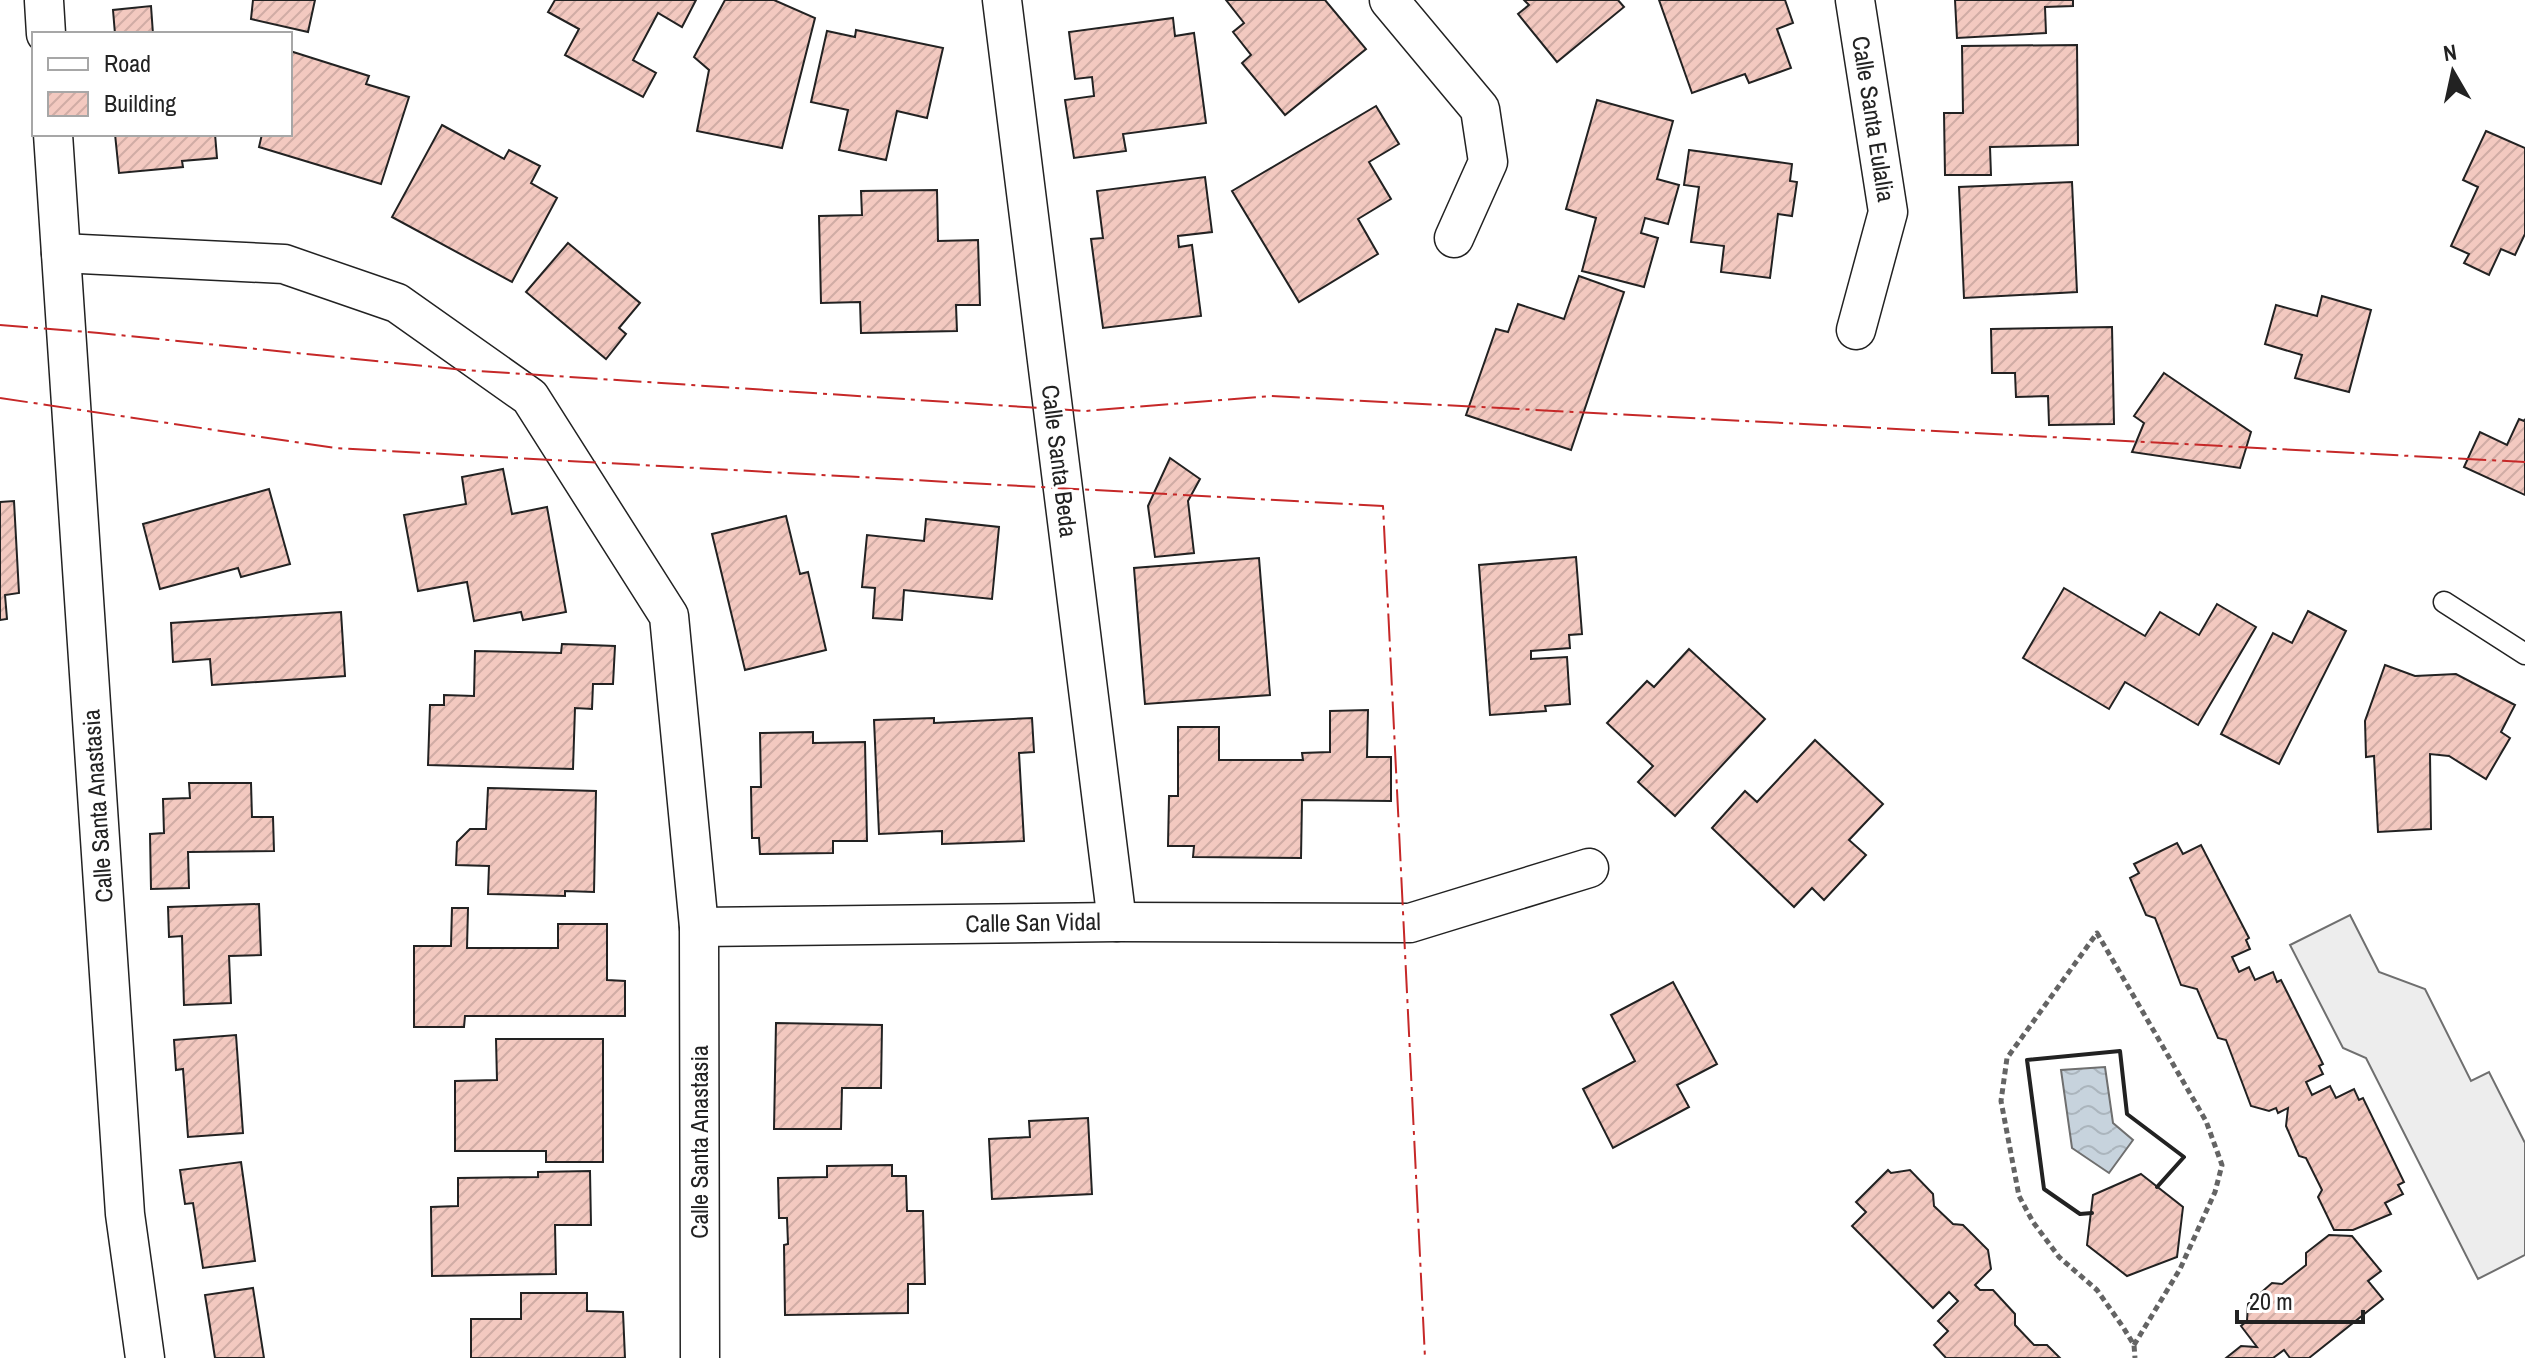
<svg xmlns="http://www.w3.org/2000/svg" width="2525" height="1358" viewBox="0 0 2525 1358" font-family="'Archivo Narrow',sans-serif">
	<style>
		.parking { fill: #ededed; stroke: #6f6f6f; stroke-width: 2 }
		.water { fill: url(#water-waves); stroke: #6f6f6f; stroke-width: 2 }
		.building { fill: url(#building-hatch); stroke: #222; stroke-width: 2 }
		.lines { fill: none; stroke-linecap: round; stroke-linejoin: round }
		.lane-casing { stroke: #222; stroke-width: 23 }
		.street-casing { stroke: #222; stroke-width: 41 }
		.path { stroke: #646464; stroke-width: 5; stroke-dasharray: 6 4; stroke-linecap: butt }
		.lane { stroke: #fff; stroke-width: 20 }
		.street { stroke: #fff; stroke-width: 38 }
		.wall { stroke: #222; stroke-width: 4 }
		.power { stroke: #c62828; stroke-width: 2; stroke-dasharray: 28 6 4 6; stroke-linecap: butt }
		.labels { text-anchor: middle; stroke-width: 6; stroke-linejoin: round; paint-order: stroke }
		.street-label { font-size: 24px; fill: #222; stroke: #fff }
	</style>
	<defs>
		<pattern id="water-waves" width="16" height="10" patternUnits="userSpaceOnUse" patternTransform="scale(2)"><rect width="16" height="10" fill="#c7d3dd"/><path d="M0 5q4-4 8 0t8 0" fill="none" stroke="#abb5bd"/></pattern>
		<pattern id="building-hatch" width="6" height="6" patternUnits="userSpaceOnUse" patternTransform="scale(2)"><rect width="6" height="6" fill="#f3c9c0"/><path d="M-1 1l2-2M0 6l6-6M5 7l2-2" fill="none" stroke="#d0aca5"/></pattern>
	</defs>
	<rect width="100%" height="100%" fill="#fff"/>
	<polygon class="parking" points="2350,915 2379,972 2425,989 2471,1081 2489,1072 2525,1143 2525,1255 2478,1279 2366,1058 2343,1048 2290,945"/>
	<polygon class="water" points="2105,1067 2113,1123 2133,1140 2109,1173 2072,1148 2061,1070"/>
	<g class="building">
		<polygon points="253,0 315,0 308,32 251,19"/>
		<polygon points="555,0 696,0 682,27 658,13 633,60 656,73 643,97 565,55 579,29 548,12"/>
		<polygon points="725,0 774,0 815,18 782,148 697,131 709,70 694,57"/>
		<polygon points="1226,0 1325,0 1366,49 1285,115 1242,63 1251,55 1233,32 1244,23"/>
		<polygon points="1524,0 1618,0 1624,7 1557,62 1518,14 1529,5"/>
		<polygon points="1659,0 1785,0 1793,23 1777,29 1791,68 1749,83 1745,74 1692,93"/>
		<polygon points="1955,0 2073,0 2073,6 2045,7 2046,33 1957,38"/>
		<polygon points="151,6 153,34 115,34 113,10"/>
		<polygon points="1173,18 1175,36 1194,33 1206,123 1123,134 1126,151 1074,158 1065,100 1094,96 1092,77 1075,79 1069,32"/>
		<polygon points="856,30 943,48 927,118 897,111 886,160 839,150 848,110 811,102 827,31 855,37"/>
		<polygon points="2077,45 2078,145 1990,147 1991,175 1945,175 1944,113 1963,113 1962,46"/>
		<polygon points="290,51 369,76 366,84 409,97 381,184 259,147 262,134 290,134"/>
		<polygon points="1597,100 1673,121 1657,179 1679,185 1668,224 1645,218 1641,233 1658,238 1644,287 1582,271 1596,218 1566,209"/>
		<polygon points="1376,106 1399,144 1369,162 1391,199 1358,219 1378,254 1299,302 1232,191"/>
		<polygon points="442,125 504,159 509,150 540,166 531,183 557,198 512,282 392,217"/>
		<polygon points="2486,131 2525,148 2525,234 2515,255 2501,249 2489,275 2464,263 2469,254 2451,246 2478,187 2463,180"/>
		<polygon points="115,134 215,134 217,158 182,161 183,167 119,173"/>
		<polygon points="1689,150 1792,164 1790,181 1797,182 1792,216 1778,214 1770,278 1721,272 1724,246 1691,242 1699,187 1684,185"/>
		<polygon points="1205,177 1212,232 1178,236 1179,247 1192,245 1201,316 1103,328 1091,239 1103,238 1097,191"/>
		<polygon points="2072,182 2077,292 1964,298 1959,187"/>
		<polygon points="937,190 938,241 978,240 980,305 956,305 957,331 861,333 860,302 821,303 819,216 862,215 861,191"/>
		<polygon points="568,243 640,303 619,328 626,334 606,359 526,292"/>
		<polygon points="1579,276 1624,292 1571,450 1466,415 1496,329 1508,332 1518,304 1564,319"/>
		<polygon points="2322,296 2371,310 2349,392 2295,378 2302,355 2265,344 2276,305 2317,316"/>
		<polygon points="2112,327 2114,424 2049,425 2048,396 2016,397 2015,373 1992,373 1991,329"/>
		<polygon points="2164,373 2251,432 2240,468 2132,452 2144,423 2134,416"/>
		<polygon points="2519,419 2524,421 2525,419 2525,495 2464,467 2480,432 2507,445"/>
		<polygon points="1170,458 1200,479 1188,501 1194,553 1155,557 1148,506"/>
		<polygon points="503,469 512,514 547,507 566,612 523,620 521,612 474,621 467,582 418,591 404,515 466,504 462,477"/>
		<polygon points="269,489 290,564 241,577 238,568 160,589 143,524"/>
		<polygon points="14,501 19,593 5,595 7,619 0,620 0,502"/>
		<polygon points="786,516 800,574 808,572 826,650 745,670 712,534"/>
		<polygon points="926,519 999,527 992,599 904,590 902,620 873,618 875,588 862,587 867,535 924,541"/>
		<polygon points="1576,557 1582,634 1569,635 1570,648 1531,651 1531,659 1567,657 1570,704 1545,706 1546,711 1490,715 1479,565"/>
		<polygon points="1259,558 1270,695 1145,704 1134,568"/>
		<polygon points="2064,588 2145,636 2160,612 2199,635 2217,604 2256,627 2198,725 2125,682 2109,709 2023,658"/>
		<polygon points="2308,611 2346,631 2279,764 2221,734 2273,633 2292,643"/>
		<polygon points="341,612 345,676 212,685 210,659 173,662 171,623"/>
		<polygon points="562,644 615,646 613,684 593,684 592,709 575,708 573,769 428,765 430,705 444,705 444,695 474,696 475,651 561,653"/>
		<polygon points="1689,649 1765,719 1675,816 1638,782 1653,766 1607,723 1647,681 1654,687"/>
		<polygon points="2385,665 2415,676 2456,674 2515,705 2501,732 2510,738 2486,779 2449,756 2430,754 2431,829 2378,832 2374,756 2366,757 2365,721"/>
		<polygon points="1368,710 1367,757 1391,757 1391,801 1302,800 1301,858 1193,857 1194,846 1168,846 1169,796 1178,796 1178,727 1219,727 1219,760 1303,760 1302,753 1330,752 1330,711"/>
		<polygon points="934,718 934,723 1032,718 1034,752 1019,753 1024,841 942,844 942,831 879,834 874,720"/>
		<polygon points="813,732 813,743 865,742 867,841 833,841 833,853 760,854 759,838 752,838 751,787 761,787 760,733"/>
		<polygon points="1815,740 1883,804 1849,840 1866,855 1824,900 1812,888 1794,907 1712,828 1745,791 1757,802"/>
		<polygon points="189,783 251,783 252,817 273,817 274,851 188,852 189,888 151,889 150,834 164,833 163,799 190,798"/>
		<polygon points="488,788 596,791 594,892 565,891 565,896 488,894 489,866 456,865 457,842 470,829 486,829"/>
		<polygon points="2177,843 2183,854 2201,845 2249,938 2246,940 2250,949 2232,957 2239,972 2249,967 2255,980 2273,972 2277,982 2281,980 2323,1064 2319,1066 2323,1074 2306,1082 2312,1095 2330,1086 2336,1098 2354,1089 2359,1100 2363,1098 2404,1182 2398,1185 2403,1194 2385,1203 2391,1214 2353,1230 2334,1230 2318,1197 2322,1190 2306,1158 2299,1156 2286,1126 2288,1108 2278,1113 2276,1108 2269,1111 2251,1106 2226,1040 2218,1038 2197,989 2181,985 2155,918 2146,915 2130,878 2139,873 2134,864"/>
		<polygon points="259,904 261,955 229,956 231,1003 184,1005 182,936 169,937 168,907"/>
		<polygon points="452,908 468,908 467,948 558,948 558,924 607,924 607,980 625,981 625,1016 465,1016 464,1027 414,1027 414,946 451,946"/>
		<polygon points="1673,982 1717,1064 1677,1085 1689,1107 1613,1148 1583,1089 1635,1061 1611,1015"/>
		<polygon points="776,1023 882,1025 881,1088 842,1088 841,1129 774,1129"/>
		<polygon points="236,1035 243,1133 188,1137 183,1069 176,1070 174,1040"/>
		<polygon points="496,1039 603,1039 603,1162 546,1162 546,1151 455,1151 455,1081 497,1080"/>
		<polygon points="1088,1118 1092,1194 992,1199 989,1139 1030,1137 1029,1121"/>
		<polygon points="241,1162 255,1261 203,1268 193,1203 185,1204 180,1170"/>
		<polygon points="892,1165 892,1176 906,1176 907,1211 923,1211 925,1284 908,1284 908,1313 785,1315 784,1245 788,1244 787,1218 779,1218 778,1178 827,1177 827,1166"/>
		<polygon points="1888,1170 1891,1173 1910,1170 1933,1194 1934,1206 1953,1224 1963,1225 1988,1250 1991,1269 1975,1285 1980,1290 1993,1290 2015,1314 2015,1325 2034,1345 2047,1345 2060,1358 1946,1358 1934,1345 1948,1331 1938,1321 1958,1301 1949,1292 1933,1308 1852,1226 1866,1212 1856,1202"/>
		<polygon points="590,1171 591,1225 555,1225 556,1274 432,1276 431,1207 458,1206 458,1178 538,1177 538,1172"/>
		<polygon points="2141,1174 2183,1207 2177,1257 2127,1276 2087,1245 2093,1195"/>
		<polygon points="2329,1235 2352,1236 2381,1271 2368,1281 2383,1299 2309,1358 2290,1358 2284,1350 2273,1358 2226,1358 2241,1346 2257,1347 2241,1326 2247,1321 2248,1304 2272,1283 2282,1284 2306,1265 2306,1253"/>
		<polygon points="253,1288 264,1358 215,1358 205,1295"/>
		<polygon points="521,1293 587,1293 587,1311 623,1312 625,1358 471,1358 471,1319 521,1319"/>
	</g>
	<g class="lines">
		<g class="lane-casing">
			<polyline id="lane" points="2444,602 2525,654"/>
		</g>
		<g class="street-casing">
			<g id="street">
				<polyline points="1002,0 1117,922"/>
				<polyline points="1389,0 1480,109 1488,162 1454,238"/>
				<polyline points="1855,0 1888,212 1856,330"/>
				<polyline points="44,1 46,34"/>
				<polyline points="53,134 125,1214 145,1358"/>
				<polyline points="61,253 284,264 397,303 530,397 669,616 699,927 700,1358"/>
				<polyline points="699,927 1117,922 1410,923 1589,868"/>
			</g>
		</g>
		<polyline class="path" points="2134,1345 2180,1269 2215,1192 2222,1165 2206,1121 2097,933 2007,1058 2001,1101 2019,1196 2033,1222 2059,1257 2097,1290 2123,1327 2134,1345 2135,1358"/>
		<use href="#lane" class="lane"/>
		<use href="#street" class="street"/>
		<polyline class="wall" points="2092,1213 2080,1214 2044,1189 2027,1060 2120,1051 2127,1114 2184,1157 2157,1187"/>
		<g class="power">
			<polyline points="0,325 99,333 464,370 1085,411 1271,396 2525,462"/>
			<polyline points="0,398 335,448 1383,506 1425,1358"/>
		</g>
	</g>
	<g class="labels">
		<g class="street-label">
			<text transform="translate(1873 119) rotate(81)" y="8">Calle Santa Eulalia</text>
			<text transform="translate(1059 461) rotate(83)" y="8">Calle Santa Beda</text>
			<text transform="translate(98 806) rotate(-94)" y="8">Calle Santa Anastasia</text>
			<text transform="translate(1033 923) rotate(-1)" y="8">Calle San Vidal</text>
			<text transform="translate(700 1142) rotate(-90)" y="8">Calle Santa Anastasia</text>
		</g>
	</g>
	<rect x="32" y="32" width="260" height="104" fill="#ffffff" stroke="#a7a7a7" stroke-width="2"/>
	<rect x="48" y="58" width="40" height="12" fill="#ffffff" stroke="#a7a7a7" stroke-width="2"/>
	<text x="104" y="72" font-size="24" fill="#222222">Road</text>
	<rect x="48" y="92" width="40" height="24" fill="url(#building-hatch)" stroke="#a7a7a7" stroke-width="2"/>
	<text x="104" y="112" font-size="24" fill="#222222">Building</text>
	<g transform="translate(2453 72) rotate(351)" stroke="#ffffff" stroke-width="6" paint-order="stroke">
	<path d="M0-6L14 30L0 20L-14 30Z" fill="#222222"/>
	<text y="-12" font-size="22" font-weight="bold" text-anchor="middle" fill="#222222">N</text>
	</g>
	<path d="M2237 1310v12h126v-12" fill="none" stroke="#222222" stroke-width="4"/>
	<text x="2249" y="1310" font-size="24" fill="#222222" stroke="#ffffff" stroke-width="6" paint-order="stroke">20 m</text>
</svg>
